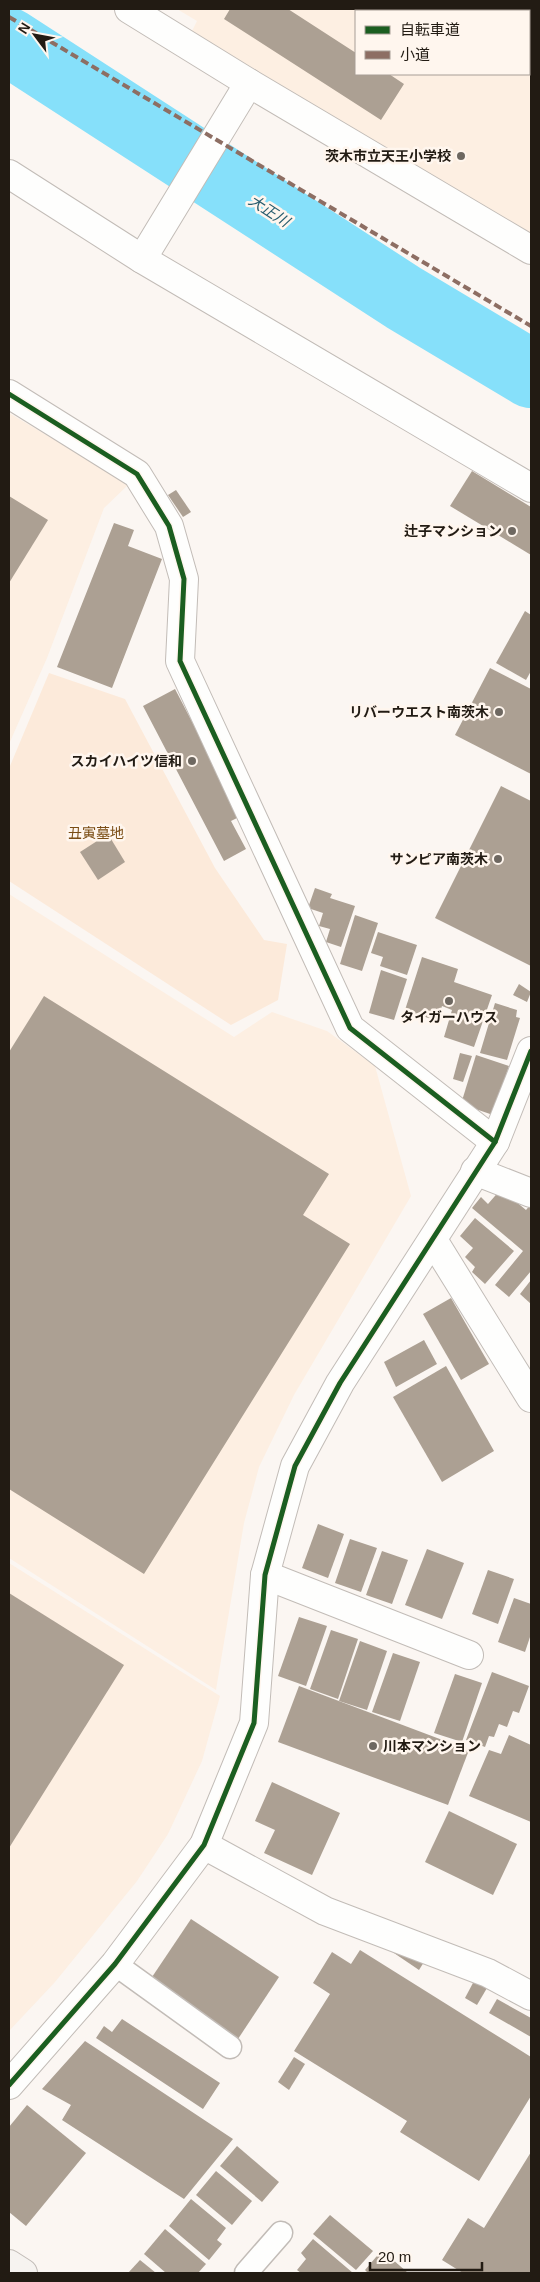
<svg xmlns="http://www.w3.org/2000/svg" width="540" height="2282" viewBox="0 0 540 2282" font-family="Helvetica,'Noto Sans JP',sans-serif">
	<style>
		.built { fill: #fdefe2; fill-rule: evenodd }
		.green { fill: #fceada }
		.lines { fill: none; stroke-linecap: round; stroke-linejoin: round }
		.river { stroke: #86e0fa; stroke-width: 68 }
		.building { fill: #aca093 }
		.lane-casing { stroke: #c2bcb7; stroke-width: 25 }
		.street-casing { stroke: #c2bcb7; stroke-width: 30 }
		.secondary-casing { stroke: #c2bcb7; stroke-width: 30 }
		.lane { stroke: #fefefd; stroke-width: 22 }
		.street { stroke: #fefefd; stroke-width: 28 }
		.secondary { stroke: #f6f3f0; stroke-width: 28 }
		.quiet { stroke: #8d6e63; stroke-width: 4; stroke-dasharray: 8 4; stroke-linecap: butt }
		.cycleway-casing { stroke: #fff6ee; stroke-width: 8 }
		.cycleway { stroke: #1b5e20; stroke-width: 5 }
		.poi-dot { fill: #6e6861; stroke: #fff6ee; stroke-width: 2 }
		.labels { text-anchor: middle; stroke-width: 5; stroke-linejoin: round; paint-order: stroke }
		.poi-label { font-size: 14px; font-weight: bold; fill: #221b13; stroke: #fff6ee; text-anchor: end }
		.park-label { font-size: 14px; fill: #7a4c13; stroke: #fff6ee }
		.water-label { font-size: 15px; font-style: italic; fill: #285d6e; stroke: #fff6ee }
	</style>
	<rect width="100%" height="100%" fill="#fbf6f2"/>
	<g class="built">
		<path d="M177 9H531V239L189 37 197 21ZM356 11H529V74H356Z"/>
		<polygon points="9,413 129,484 104,508 47,658 9,744"/>
		<polygon points="9,894 234,1037 272,1012 327,1031 375,1066 411,1196 294,1395 259,1467 244,1523 216,1690 9,1558"/>
		<polygon points="9,1563 220,1696 202,1761 168,1834 137,1881 55,1982 9,2031"/>
	</g>
	<polygon class="green" points="49,673 125,699 215,868 264,940 287,944 278,1000 231,1025 9,881 10,766"/>
	<g class="lines">
		<polyline class="river" points="9,42 404,298 531,374"/>
	</g>
	<g class="building">
		<polygon points="230,9 288,9 356,53 356,74 389,74 404,84 381,120 224,19"/>
		<polygon points="472,471 531,507 531,555 450,506"/>
		<polygon points="176,490 191,512 183,517 168,495"/>
		<polygon points="9,496 48,520 9,583"/>
		<polygon points="114,523 134,530 128,546 162,559 112,688 57,667"/>
		<polygon points="525,611 531,615 531,671 526,680 496,663"/>
		<polygon points="490,668 531,689 531,774 455,735"/>
		<polygon points="175,689 241,816 231,821 246,849 224,861 143,706"/>
		<polygon points="501,786 531,801 531,966 435,918"/>
		<polygon points="108,834 125,862 98,880 80,852"/>
		<polygon points="315,888 332,894 330,898 355,906 341,947 326,942 330,929 319,926 323,913 308,908"/>
		<polygon points="355,915 378,923 362,971 340,964"/>
		<polygon points="378,932 417,945 407,975 380,966 383,957 371,953"/>
		<polygon points="422,957 458,969 454,982 492,995 474,1047 444,1037 452,1010 442,1006 437,1021 405,1010"/>
		<polygon points="381,970 407,979 394,1020 369,1013"/>
		<polygon points="519,984 531,992 527,1002 513,995"/>
		<polygon points="44,996 329,1174 303,1215 350,1244 144,1574 9,1489 9,1052"/>
		<polygon points="495,1003 517,1010 516,1017 520,1018 507,1060 480,1053"/>
		<polygon points="460,1053 472,1056 463,1082 453,1079"/>
		<polygon points="476,1055 509,1066 493,1115 461,1104"/>
		<polygon points="501,1189 526,1210 531,1204 531,1271 509,1297 495,1285 523,1251 472,1208 481,1197 488,1204"/>
		<polygon points="475,1218 514,1251 485,1284 472,1272 475,1267 465,1257 473,1248 460,1236"/>
		<polygon points="531,1280 531,1304 520,1294"/>
		<polygon points="451,1298 489,1364 461,1380 423,1314"/>
		<polygon points="424,1340 437,1364 396,1387 384,1362"/>
		<polygon points="446,1366 494,1451 442,1482 393,1397"/>
		<polygon points="318,1524 344,1534 328,1578 302,1568"/>
		<polygon points="350,1539 377,1548 361,1592 335,1583"/>
		<polygon points="427,1549 464,1563 442,1619 405,1605"/>
		<polygon points="382,1551 408,1560 392,1604 366,1595"/>
		<polygon points="488,1570 514,1579 498,1624 472,1614"/>
		<polygon points="9,1593 124,1665 9,1848"/>
		<polygon points="514,1598 531,1604 531,1634 525,1652 498,1642"/>
		<polygon points="299,1617 327,1626 306,1686 278,1676"/>
		<polygon points="331,1630 358,1639 338,1699 310,1689"/>
		<polygon points="360,1641 387,1651 367,1710 339,1701"/>
		<polygon points="393,1653 420,1662 400,1721 372,1712"/>
		<polygon points="492,1672 529,1686 519,1713 513,1711 507,1727 499,1724 494,1737 489,1736 485,1747 466,1740"/>
		<polygon points="455,1674 482,1683 462,1742 434,1733"/>
		<polygon points="299,1686 469,1750 448,1805 278,1742"/>
		<polygon points="509,1735 531,1745 531,1822 469,1796 489,1750 501,1754"/>
		<polygon points="272,1782 340,1813 312,1875 264,1853 275,1830 255,1821"/>
		<polygon points="449,1811 517,1844 493,1895 425,1862"/>
		<polygon points="191,1919 279,1977 236,2042 148,1983"/>
		<polygon points="360,1950 531,2057 531,2096 479,2181 400,2132 407,2121 294,2051 330,1994 313,1983 332,1952 351,1964"/>
		<polygon points="391,1951 424,1962 419,1970"/>
		<polygon points="474,1981 487,1988 477,2005 465,1998"/>
		<polygon points="497,1999 531,2018 531,2037 489,2013"/>
		<polygon points="122,2019 220,2083 203,2109 96,2038 104,2026 112,2032"/>
		<polygon points="85,2041 233,2139 184,2199 62,2120 71,2105 42,2089"/>
		<polygon points="294,2057 305,2064 289,2090 278,2082"/>
		<polygon points="27,2105 86,2153 26,2226 9,2212 9,2127"/>
		<polygon points="237,2146 279,2182 262,2202 220,2166"/>
		<polygon points="531,2152 531,2273 463,2273 442,2260 468,2218 484,2228"/>
		<polygon points="216,2171 252,2201 232,2225 196,2195"/>
		<polygon points="191,2199 226,2228 217,2240 222,2244 209,2260 169,2226"/>
		<polygon points="330,2215 373,2251 356,2270 313,2234"/>
		<polygon points="165,2229 206,2264 198,2273 166,2273 144,2254"/>
		<polygon points="313,2239 353,2273 301,2273 297,2270 306,2259 301,2253"/>
		<polygon points="382,2250 408,2273 368,2273 365,2270"/>
		<polygon points="140,2260 156,2273 128,2273"/>
	</g>
	<g class="lines">
		<g class="lane-casing">
			<g id="lane">
				<polyline points="115,1964 230,2047"/>
				<polyline points="246,2273 281,2233"/>
			</g>
		</g>
		<g class="street-casing">
			<g id="street">
				<polyline points="129,9 249,83 531,250"/>
				<polyline points="9,174 142,259 531,488"/>
				<polyline points="142,259 249,83"/>
				<polyline points="9,394 137,474 169,526 184,579 180,661 350,1028 495,1142"/>
				<polyline points="475,1171 531,1193"/>
				<polyline points="433,1240 531,1398"/>
				<polyline points="265,1575 469,1655"/>
				<polyline points="204,1845 325,1911 488,1973 531,1996"/>
				<polyline points="9,2085 115,1964 204,1845 254,1723 265,1575 295,1466 340,1383 495,1142 531,1051"/>
			</g>
		</g>
		<g class="secondary-casing">
			<polyline id="secondary" points="9,2264 23,2273"/>
		</g>
		<use href="#lane" class="lane"/>
		<use href="#street" class="street"/>
		<use href="#secondary" class="secondary"/>
		<polyline class="quiet" points="9,17 531,326"/>
		<g class="cycleway-casing">
			<g id="cycleway">
				<polyline points="9,394 137,474 169,526 184,579 180,661 350,1028 495,1142"/>
				<polyline points="9,2085 115,1964 204,1845 254,1723 265,1575 295,1466 340,1383 495,1142 531,1051"/>
			</g>
		</g>
		<use href="#cycleway" class="cycleway"/>
	</g>
	<g class="poi-dot">
		<circle cx="461" cy="156" r="5"/>
		<circle cx="512" cy="531" r="5"/>
		<circle cx="499" cy="712" r="5"/>
		<circle cx="192" cy="761" r="5"/>
		<circle cx="498" cy="859" r="5"/>
		<circle cx="449" cy="1001" r="5"/>
		<circle cx="373" cy="1746" r="5"/>
	</g>
	<g class="labels">
		<g class="poi-label">
			<text x="451" y="161">茨木市立天王小学校</text>
			<text x="502" y="536">辻子マンション</text>
			<text x="489" y="717">リバーウエスト南茨木</text>
			<text x="182" y="766">スカイハイツ信和</text>
			<text x="488" y="864">サンピア南茨木</text>
			<text x="449" y="1022" text-anchor="middle">タイガーハウス</text>
			<text x="383" y="1751" text-anchor="start">川本マンション</text>
		</g>
		<g class="park-label">
			<text x="96" y="838">丑寅墓地</text>
		</g>
		<g class="water-label">
			<text transform="translate(269 211) rotate(33)" y="5">大正川</text>
		</g>
	</g>
	<rect width="540" height="2282" fill="none" stroke="#221b13" stroke-width="20"/>
	<rect x="355" y="10" width="175" height="65" fill="#fff6ee" stroke="#a79e96"/>
	<rect x="365" y="26" width="25" height="8" fill="#1b5e20" stroke="#a79e96"/>
	<text x="400" y="35" font-size="15" fill="#221b13">自転車道</text>
	<rect x="365" y="51" width="25" height="8" fill="#8d6e63" stroke="#a79e96"/>
	<text x="400" y="60" font-size="15" fill="#221b13">小道</text>
	<g transform="translate(35 35) rotate(302)" stroke="#fff6ee" stroke-width="4" paint-order="stroke">
	<path d="M0-4L9 19L0 12L-9 19Z" fill="#221b13"/>
	<text y="-8" font-size="14" font-weight="bold" text-anchor="middle" fill="#221b13">N</text>
	</g>
	<path d="M370 2262v8h112v-8" fill="none" stroke="#221b13" stroke-width="2.5"/>
	<text x="378" y="2262" font-size="15" fill="#221b13" stroke="#fff6ee" stroke-width="4" paint-order="stroke">20 m</text>
</svg>
